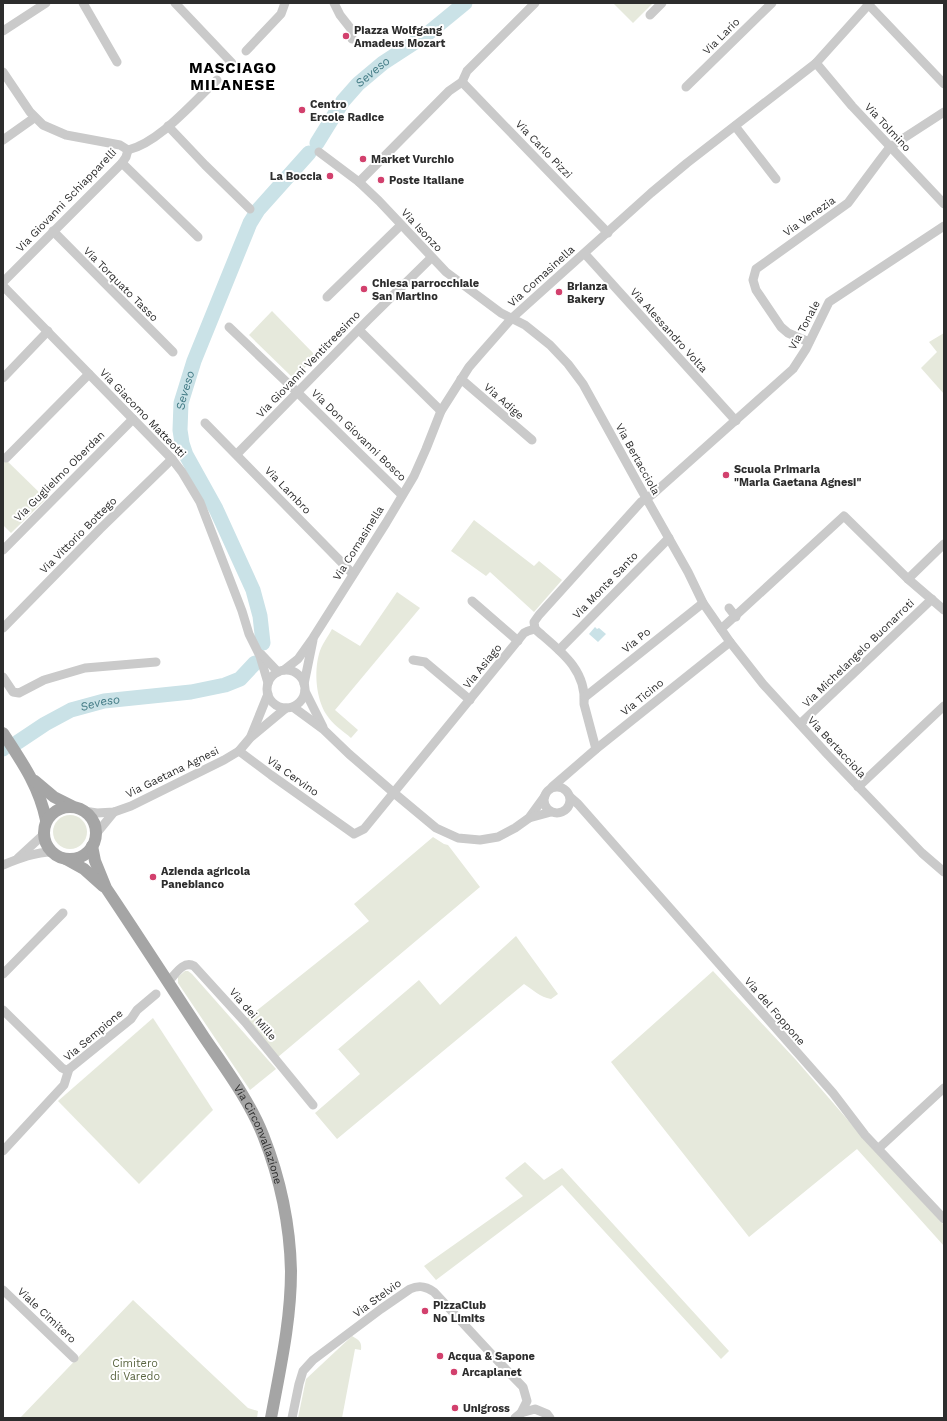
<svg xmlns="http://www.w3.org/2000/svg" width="947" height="1421" viewBox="0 0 947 1421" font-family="'Work Sans',sans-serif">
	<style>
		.green { fill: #e6e9dc }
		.water { fill: #cae2e7 }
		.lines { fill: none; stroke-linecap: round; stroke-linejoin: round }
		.river { stroke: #cae2e7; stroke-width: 15 }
		.minor { stroke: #cacaca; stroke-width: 9 }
		.major { stroke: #a5a5a5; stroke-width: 12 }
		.poi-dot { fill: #d2406d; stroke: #fff; stroke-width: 1.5 }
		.labels { text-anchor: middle; stroke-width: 4; stroke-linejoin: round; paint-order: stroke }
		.poi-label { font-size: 11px; font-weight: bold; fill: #2d2d2d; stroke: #fff; text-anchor: start }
		.street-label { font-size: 11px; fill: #2d2d2d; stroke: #fff }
		.park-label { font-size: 11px; fill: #59643f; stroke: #fff }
		.water-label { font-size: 12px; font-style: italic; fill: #447c86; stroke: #fff }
		.district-label { font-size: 15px; font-weight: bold; letter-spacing: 1px; fill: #000; stroke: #fff }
	</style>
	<rect width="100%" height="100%" fill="#fff"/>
	<g class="green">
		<polygon points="613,3 653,3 633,23"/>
		<polygon points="272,311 316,356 294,379 249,335"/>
		<polygon points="944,333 944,394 921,368 937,352 929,342"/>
		<polygon points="3,457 46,499 11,533 3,525"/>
		<polygon points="474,520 534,566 539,561 562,580 534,612 490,572 486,576 451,551"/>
		<path d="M397 592 420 608 335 710 358 730 351 738C343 731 332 724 326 714 316 698 314 672 319 654 321 645 328 637 332 629L360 646Z"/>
		<circle cx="70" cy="832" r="17"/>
		<polygon points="433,837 444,844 448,845 480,887 278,1057 246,1019 369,921 354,904"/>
		<path d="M516 936 558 994 551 999C540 997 533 990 524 984L337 1139 315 1113 360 1074 338 1049 336 1051 419 980 440 1005Z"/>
		<polygon points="185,971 188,971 192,974 276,1069 250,1090 178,983 178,977"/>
		<polygon points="713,971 796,1060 866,1141 944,1225 944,1246 857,1149 749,1237 611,1062"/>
		<polygon points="153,1018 213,1110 139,1184 58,1101"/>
		<polygon points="525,1162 544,1180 562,1168 729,1351 721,1359 562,1185 436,1280 424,1266 523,1196 505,1178"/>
		<polygon points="133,1300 248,1408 258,1411 257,1418 20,1418"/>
		<path d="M352 1336C359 1340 362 1342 361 1350L355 1349 342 1418H298L306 1379Z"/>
	</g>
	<polygon class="water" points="595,627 597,629 599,628 606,634 598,642 589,634"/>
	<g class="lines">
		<g class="river">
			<path id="s1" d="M317 143 343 101 358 84 383 63 426 35 465 3"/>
			<path id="s2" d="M263 643 260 616 253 590 216 509 186 455 182 443 180 430 181 403 194 361 250 223 258 210 309 153"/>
			<path id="s3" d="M18 742 45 724 71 710 104 701 191 692 225 685 240 679 255 663"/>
			<polyline points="3,749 4,748"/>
		</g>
		<g class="minor">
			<polyline points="83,3 117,62"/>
			<polyline points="175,3 232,63"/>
			<polyline points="334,3 340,15 351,29 352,39"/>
			<polyline points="867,3 944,84"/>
			<polyline points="650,15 662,3"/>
			<polyline points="3,31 46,3"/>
			<polyline points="246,51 281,14 285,3"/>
			<polyline points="816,63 852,106 944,204"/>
			<path d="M3 72 30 112 43 125 66 135 120 145 128 150C160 142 193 102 217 80"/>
			<polyline points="462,82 608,233"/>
			<polyline points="686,87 772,3"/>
			<polyline points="168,126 205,165 250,209"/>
			<polyline points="735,126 776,179"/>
			<polyline points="3,140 34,118"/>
			<polyline points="319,152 359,182 379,201 446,272 501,313 525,325 550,345 568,364 583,384 641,489 688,572 703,603 730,642 763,684 828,755 922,853 944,872"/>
			<polyline points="122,163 198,237"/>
			<polyline points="359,182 449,91 462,82 467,71 535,3"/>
			<polyline points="53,231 173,352"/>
			<polyline points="585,254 736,421"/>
			<polyline points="3,282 122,163 126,157 128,150"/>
			<polyline points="3,286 172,459 182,472 200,502 242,611 249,634 260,656 268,683"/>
			<polyline points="327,297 401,225"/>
			<polyline points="229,327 298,393 402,495"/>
			<polyline points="359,330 441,411"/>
			<polyline points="809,342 788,333 781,327 756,290 753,280 756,269 848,203 880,160 890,147 944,112"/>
			<polyline points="3,378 48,331"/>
			<polyline points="461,379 532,440"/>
			<polyline points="205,423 353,574"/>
			<polyline points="237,454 368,320 431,258"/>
			<polyline points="6,458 89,374"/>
			<polyline points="3,550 133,419"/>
			<polyline points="908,579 944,544"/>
			<polyline points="472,601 518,641"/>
			<polyline points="729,608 736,617"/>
			<polyline points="3,628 100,529 172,459"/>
			<polyline points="535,629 534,622 539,615 641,502 653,494 793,369 806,349 829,302 944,226"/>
			<path d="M535 629C559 650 587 669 584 704L596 749"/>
			<polyline points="721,629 844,516 908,579 944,610"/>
			<polyline points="559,650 669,538"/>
			<polyline points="261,654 278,672"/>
			<polyline points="413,660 425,662 470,700"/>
			<polyline points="284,670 298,659 313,638 386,523 414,476 426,449 441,411 469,367 482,352 512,318 651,193 687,163 816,63 870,3"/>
			<circle cx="286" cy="689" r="19"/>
			<polyline points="3,677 13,692 19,693 44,680 85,668 156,662"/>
			<polyline points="304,684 313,640"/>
			<polyline points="305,691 323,727"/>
			<polyline points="585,697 703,603"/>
			<polyline points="293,707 323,729 349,754 394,793 436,828 458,838 480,840 498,837 515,828 529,818 545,796"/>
			<polyline points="800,724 932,599"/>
			<polyline points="251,736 268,694"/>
			<polyline points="239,751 271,775 354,834 364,829 524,633 528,631 535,629"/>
			<circle cx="557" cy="800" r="13"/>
			<polyline points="552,787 596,749 730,642"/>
			<polyline points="858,787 944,706"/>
			<polyline points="570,797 578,804 833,1093 865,1135 944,1219"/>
			<polyline points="84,811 97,813 114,812 131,806 224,760 239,751 250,738 286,708"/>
			<polyline points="529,818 551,812"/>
			<polyline points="96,834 114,812"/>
			<polyline points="18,858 43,835"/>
			<path d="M3 865C18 859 35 852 52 852"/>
			<polyline points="3,974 63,913"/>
			<path d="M168 982C175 975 183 960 194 966L245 1022 313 1105"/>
			<polyline points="3,1010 62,1068 66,1070 69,1069"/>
			<polyline points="879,1148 944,1088"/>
			<polyline points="3,1151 64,1085 69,1069 131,1019 137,1010 156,994"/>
			<polyline points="3,1290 74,1358"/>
			<polyline points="521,1413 535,1409 547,1414 550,1418"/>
			<path d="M292 1418 299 1384 303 1371 313 1360 381 1309 410 1289C419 1285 426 1286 434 1292L497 1360 523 1387 527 1401 521 1413 515 1418"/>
		</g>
		<g class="major">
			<path d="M3 733C22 762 39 786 46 820"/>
			<polyline points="35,781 54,797 72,806"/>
			<circle cx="70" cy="833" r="26"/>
			<path id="s4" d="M92 846 95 861 106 888C139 937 171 987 204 1037 225 1068 249 1100 263 1135 280 1178 290 1225 291 1271 291 1321 280 1369 271 1418"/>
			<polyline points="66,859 84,869 103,886"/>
		</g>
	</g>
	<g class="poi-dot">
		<circle cx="346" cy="36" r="4"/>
		<circle cx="302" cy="110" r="4"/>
		<circle cx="363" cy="159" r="4"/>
		<circle cx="330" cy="176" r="4"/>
		<circle cx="381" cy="180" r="4"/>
		<circle cx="364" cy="289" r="4"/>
		<circle cx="559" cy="292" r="4"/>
		<circle cx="726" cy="475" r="4"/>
		<circle cx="153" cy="877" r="4"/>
		<circle cx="425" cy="1311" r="4"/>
		<circle cx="440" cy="1356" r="4"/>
		<circle cx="454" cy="1372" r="4"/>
		<circle cx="455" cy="1408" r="4"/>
	</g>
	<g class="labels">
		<g class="poi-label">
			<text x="354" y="34">Piazza Wolfgang<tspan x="354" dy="13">Amadeus Mozart</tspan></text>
			<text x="310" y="108">Centro<tspan x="310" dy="13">Ercole Radice</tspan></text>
			<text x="371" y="163">Market Vurchio</text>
			<text x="322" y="180" text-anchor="end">La Boccia</text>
			<text x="389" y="184">Poste Italiane</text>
			<text x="372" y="287">Chiesa parrocchiale<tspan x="372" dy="13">San Martino</tspan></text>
			<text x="567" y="290">Brianza<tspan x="567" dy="13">Bakery</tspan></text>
			<text x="734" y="473">Scuola Primaria<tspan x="734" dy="13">"Maria Gaetana Agnesi"</tspan></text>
			<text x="161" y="875">Azienda agricola<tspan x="161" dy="13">Panebianco</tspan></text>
			<text x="433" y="1309">PizzaClub<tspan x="433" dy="13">No Limits</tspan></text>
			<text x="448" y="1360">Acqua &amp; Sapone</text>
			<text x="462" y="1376">Arcaplanet</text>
			<text x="463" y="1412">Unigross</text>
		</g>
		<g class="street-label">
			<text transform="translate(721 36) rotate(-45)" y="4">Via Lario</text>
			<text transform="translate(888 127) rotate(47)" y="4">Via Tolmino</text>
			<text transform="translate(544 149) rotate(46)" y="4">Via Carlo Pizzi</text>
			<text transform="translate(66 200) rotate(-46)" y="4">Via Giovanni Schiapparelli</text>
			<text transform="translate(809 216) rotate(-35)" y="4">Via Venezia</text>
			<text transform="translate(422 230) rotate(47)" y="4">Via Isonzo</text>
			<text transform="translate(541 276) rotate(-42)" y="4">Via Comasinella</text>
			<text transform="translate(121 284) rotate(45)" y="4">Via Torquato Tasso</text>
			<text transform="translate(804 325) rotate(-62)" y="4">Via Tonale</text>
			<text transform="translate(669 330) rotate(48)" y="4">Via Alessandro Volta</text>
			<text transform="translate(308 364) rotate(-46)" y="4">Via Giovanni Ventitreesimo</text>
			<text transform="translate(504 401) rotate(41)" y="4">Via Adige</text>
			<text transform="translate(143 413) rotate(46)" y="4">Via Giacomo Matteotti</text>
			<text transform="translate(359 435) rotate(44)" y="4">Via Don Giovanni Bosco</text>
			<text transform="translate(638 459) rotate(61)" y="4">Via Bertacciola</text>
			<text transform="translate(59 476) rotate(-45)" y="4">Via Guglielmo Oberdan</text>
			<text transform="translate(288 490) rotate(46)" y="4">Via Lambro</text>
			<text transform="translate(78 535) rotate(-45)" y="4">Via Vittorio Bottego</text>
			<text transform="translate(358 543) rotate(-58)" y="4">Via Comasinella</text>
			<text transform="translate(605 585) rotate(-46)" y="4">Via Monte Santo</text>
			<text transform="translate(636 640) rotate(-39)" y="4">Via Po</text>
			<text transform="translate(858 653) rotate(-44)" y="4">Via Michelangelo Buonarroti</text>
			<text transform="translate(482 666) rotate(-51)" y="4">Via Asiago</text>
			<text transform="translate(642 697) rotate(-39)" y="4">Via Ticino</text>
			<text transform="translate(837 747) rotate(47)" y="4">Via Bertacciola</text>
			<text transform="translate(172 772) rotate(-26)" y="4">Via Gaetana Agnesi</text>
			<text transform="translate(293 776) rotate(35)" y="4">Via Cervino</text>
			<text transform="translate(775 1011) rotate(49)" y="4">Via del Foppone</text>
			<text transform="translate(253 1014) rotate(49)" y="4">Via dei Mille</text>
			<text transform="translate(93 1035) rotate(-40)" y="4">Via Sempione</text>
			<text dy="4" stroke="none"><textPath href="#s4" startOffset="335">Via Circonvallazione</textPath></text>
			<text transform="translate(377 1298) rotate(-36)" y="4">Via Stelvio</text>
			<text transform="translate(47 1315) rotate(43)" y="4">Viale Cimitero</text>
		</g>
		<g class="park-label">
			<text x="135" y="1367">Cimitero<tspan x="135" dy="13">di Varedo</tspan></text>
		</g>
		<g class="water-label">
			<text dy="4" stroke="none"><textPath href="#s1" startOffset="91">Seveso</textPath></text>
			<text dy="4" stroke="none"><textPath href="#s2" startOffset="271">Seveso</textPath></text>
			<text dy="4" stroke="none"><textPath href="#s3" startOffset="92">Seveso</textPath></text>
		</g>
		<g class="district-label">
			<text x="233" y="73">MASCIAGO<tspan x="233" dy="17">MILANESE</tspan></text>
		</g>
	</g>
	<rect width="947" height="1421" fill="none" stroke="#2d2d2d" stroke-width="8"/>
</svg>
